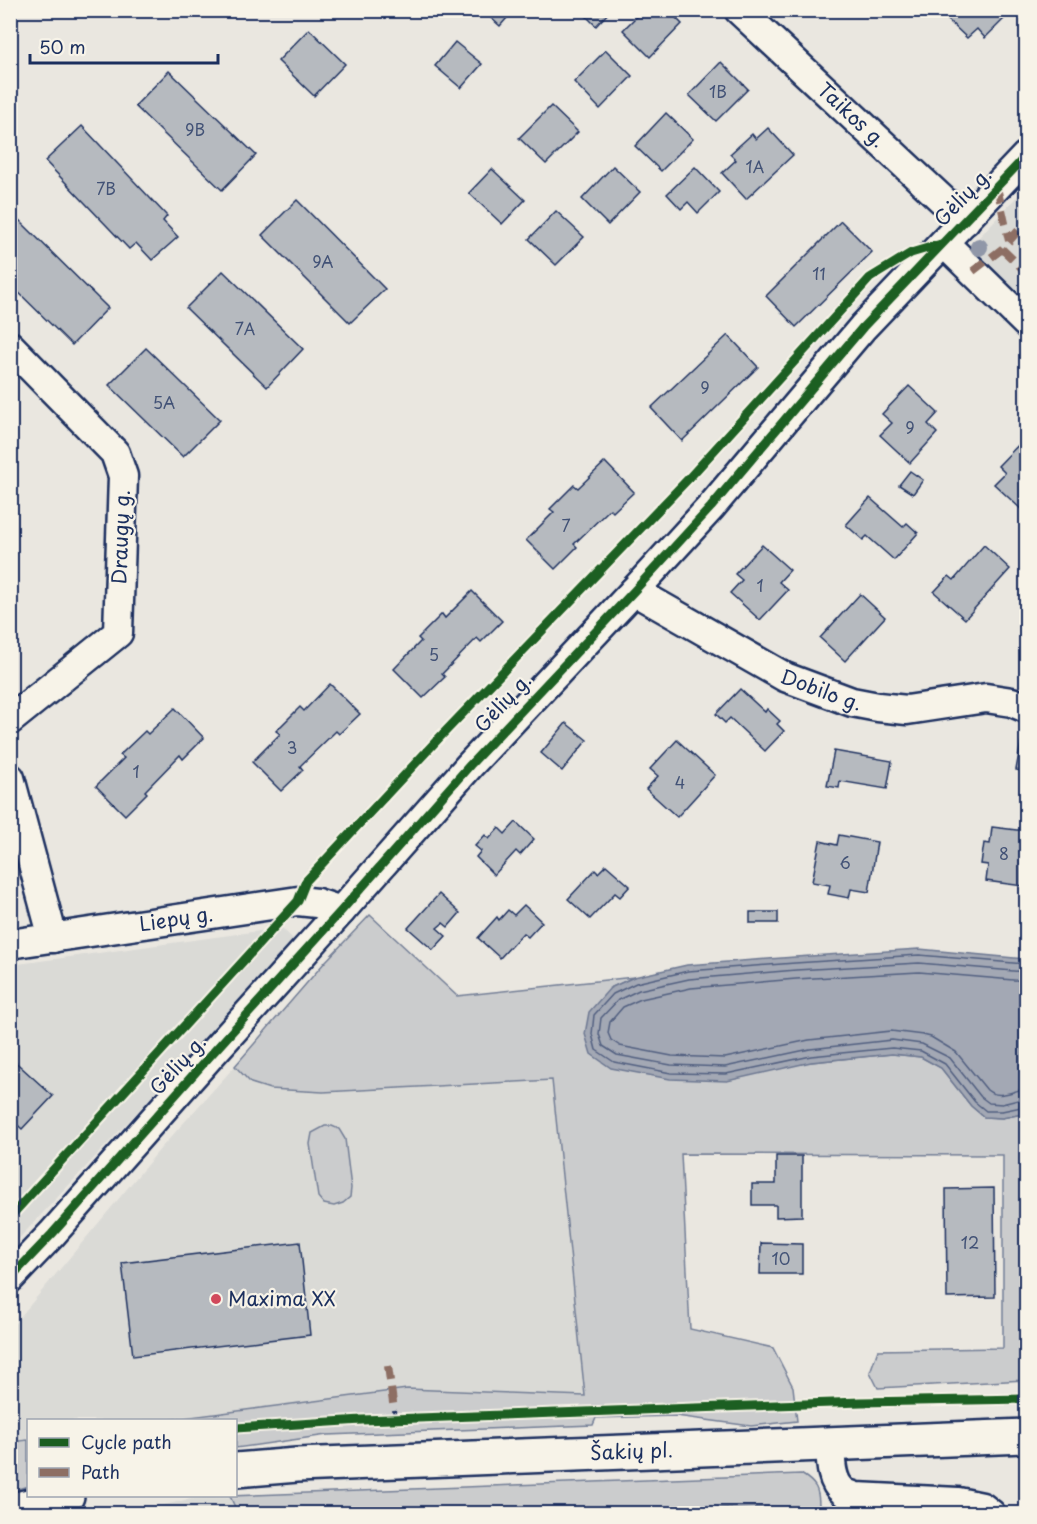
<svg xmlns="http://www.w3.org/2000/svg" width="1037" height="1524" viewBox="0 0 1037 1524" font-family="'Playpen Sans',sans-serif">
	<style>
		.built { fill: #dadad6 }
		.green { fill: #cbcccd; stroke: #737e96; stroke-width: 1.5 }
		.water { fill: #a3a8b4; stroke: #6d7892; stroke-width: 1.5 }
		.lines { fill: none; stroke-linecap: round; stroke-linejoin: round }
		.shore { stroke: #515f80; stroke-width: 1.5 }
		.building { fill: #b6babf; stroke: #1b2f5e; stroke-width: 1.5 }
		.minor-casing { stroke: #1b2f5e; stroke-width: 33 }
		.major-casing { stroke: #1b2f5e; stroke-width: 38 }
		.path { stroke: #1b2f5e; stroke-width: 4; stroke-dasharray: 6 4.5; stroke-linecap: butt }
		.minor { stroke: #f7f3e8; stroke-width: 28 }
		.major { stroke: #f7f3e8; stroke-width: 33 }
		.quiet { stroke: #8d6e63; stroke-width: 8; stroke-dasharray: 15 8; stroke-linecap: butt }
		.cycleway-casing { stroke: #f7f3e8; stroke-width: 13 }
		.cycleway { stroke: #1b5e20; stroke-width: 9 }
		.tree { fill: #9097a8 }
		.poi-dot { fill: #d1495b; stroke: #f7f3e8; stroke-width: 2 }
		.labels { text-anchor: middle; stroke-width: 4.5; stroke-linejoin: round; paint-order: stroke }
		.number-label { font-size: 16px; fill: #425276 }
		.street-label { font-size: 20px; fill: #1b2f5e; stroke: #f7f3e8 }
		.poi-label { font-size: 20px; fill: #1b2f5e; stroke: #f7f3e8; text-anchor: start }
	</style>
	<rect width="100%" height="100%" fill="#eae7e0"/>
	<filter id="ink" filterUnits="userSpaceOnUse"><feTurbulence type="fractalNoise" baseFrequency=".0167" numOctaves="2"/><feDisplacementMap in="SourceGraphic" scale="12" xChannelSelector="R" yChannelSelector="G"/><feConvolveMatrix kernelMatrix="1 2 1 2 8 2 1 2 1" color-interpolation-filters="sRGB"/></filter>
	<g filter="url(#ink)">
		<g class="built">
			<polygon points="1026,187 1026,305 968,249"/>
			<polygon points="282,928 296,942 11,1247 11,965"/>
			<polygon points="235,1066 251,1083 270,1089 323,1092 552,1080 585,1397 407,1389 168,1420 28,1420 28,1440 11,1442 11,1328 161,1148"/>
			<polygon points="230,1496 238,1513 131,1513 194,1498"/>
		</g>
		<g class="green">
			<polygon points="370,915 457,996 634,977 610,988 811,1062 892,1054 921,1057 941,1068 971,1106 984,1117 1002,1118 1022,1114 1026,1110 1026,1380 878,1388 870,1372 878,1350 1003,1348 1003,1155 681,1154 690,1329 773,1348 793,1387 797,1421 751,1426 676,1416 596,1418 593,1425 327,1435 236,1448 236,1420 168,1420 407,1389 585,1396 552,1080 323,1092 270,1089 251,1083 235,1066 325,962"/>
			<polygon points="325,1126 332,1126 339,1129 345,1139 351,1188 350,1197 343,1203 334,1206 324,1204 318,1197 310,1144 312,1133"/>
			<polygon points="28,1440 28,1486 11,1491 11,1442"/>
			<path d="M801 1474C816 1483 819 1489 819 1506L641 1510 642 1514H238L230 1496Z"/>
		</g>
		<polygon class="water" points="919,949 1026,959 1026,1110 1022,1114 1002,1118 984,1117 971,1106 941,1068 921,1057 892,1054 811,1062 727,1081 670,1079 611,1068 591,1054 585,1034 589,1012 610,988 634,977 687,965 795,957"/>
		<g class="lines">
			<g class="shore">
				<polyline points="1026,964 919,955 795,963 688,971 636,983 613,994 594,1015 592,1034 596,1050 614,1062 671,1073 726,1074 811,1056 892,1048 921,1051 945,1064 975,1102 986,1111 1002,1111 1026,1106"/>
				<polyline points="1026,972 919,963 796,970 689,979 639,990 618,1000 601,1018 599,1034 603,1046 617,1055 671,1065 725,1067 810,1049 892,1040 922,1044 950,1058 981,1097 989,1103 1002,1104 1026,1098"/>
				<path d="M1026 981 919 972 796 979 691 988 641 999 623 1007 610 1022 608 1033 611 1040 620 1046 672 1056 725 1058 809 1040 891 1031 923 1035 931 1037 956 1052 987 1090C999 1100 1013 1090 1026 1089"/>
			</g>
		</g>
		<g class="building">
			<polygon points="482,10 514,10 500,26"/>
			<polygon points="580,10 611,10 596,26"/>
			<polygon points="643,10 668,10 682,24 650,57 623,30"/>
			<polygon points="957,10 1008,10 1010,13 985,38 977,29 967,38 948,20"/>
			<polygon points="309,29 345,64 314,96 278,61"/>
			<polygon points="455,42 482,64 461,88 435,66"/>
			<polygon points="606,50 632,76 600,109 574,82"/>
			<polygon points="721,62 748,89 716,121 689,95"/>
			<polygon points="169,71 256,155 222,190 135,106"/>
			<polygon points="551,106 578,132 546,164 519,138"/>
			<polygon points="666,113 693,139 661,171 635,146"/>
			<polygon points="82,126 167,216 163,221 178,237 152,260 136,243 129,249 45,161"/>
			<polygon points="768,128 793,155 746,199 722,173 736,160 730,154 752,134 756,139"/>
			<polygon points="613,166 640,192 608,225 582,199"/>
			<polygon points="695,167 719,192 698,213 688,202 681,209 667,194"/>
			<polygon points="492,169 525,200 502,224 469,193"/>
			<polygon points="297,200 385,289 350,323 262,235"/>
			<polygon points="556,211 584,237 556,265 529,239"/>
			<polygon points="18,219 108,308 72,345 10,284 10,226"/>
			<polygon points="841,221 872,252 796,327 766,296"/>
			<polygon points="223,271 303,349 267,387 186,308"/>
			<polygon points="728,335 758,367 682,441 651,408"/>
			<polygon points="146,348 220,420 183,457 109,385"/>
			<polygon points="909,386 938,413 928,424 937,433 910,463 880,435 892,423 882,414"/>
			<polygon points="1026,437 1026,507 1023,511 994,484 1005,473 998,466"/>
			<polygon points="605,462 634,492 613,512 610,509 574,544 577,547 555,569 526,540 554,512 550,509 574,485 578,488"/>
			<polygon points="910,471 923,480 913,494 899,485"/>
			<polygon points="870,498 903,527 907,523 918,533 894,560 867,536 863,540 846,525"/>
			<polygon points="762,545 790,570 779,582 788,590 760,620 730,593 742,580 735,574"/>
			<polygon points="984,545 1010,569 965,619 934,592 949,576 954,580"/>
			<polygon points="472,591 502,621 481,642 477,638 442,674 445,677 423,698 394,669 421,641 418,638 442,614 445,618"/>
			<polygon points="860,594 885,617 845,661 820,638"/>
			<polygon points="330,684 360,714 339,734 336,731 300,766 303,770 281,791 252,762 280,734 276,731 300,707 304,711"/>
			<polygon points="740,689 765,712 767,709 780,721 777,724 784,731 765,751 730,718 725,723 716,714"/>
			<polygon points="175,708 204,738 183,759 180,755 145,791 147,793 125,815 96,786 124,758 120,755 145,731 148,734"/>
			<polygon points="566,723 587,740 562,771 541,753"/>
			<polygon points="677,740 715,775 677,817 646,789 658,776 650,769"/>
			<polygon points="1021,742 1026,743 1026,772 1016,770"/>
			<polygon points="834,751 892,761 887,789 840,781 839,788 827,786"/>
			<polygon points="516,822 534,839 520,855 516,851 494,875 476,857 481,851 475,846 485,835 489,839 499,828 505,834"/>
			<polygon points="992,827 1026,831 1026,866 1025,866 1023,886 986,881 988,865 981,864 984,843 990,844"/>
			<polygon points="839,835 877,842 869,892 851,889 849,898 828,894 830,885 812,882 820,841 837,845"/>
			<polygon points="606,865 630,886 620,897 615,893 590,919 568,899 595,870 598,873"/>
			<polygon points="439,894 460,913 448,927 443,923 437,928 446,936 433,950 408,928"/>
			<polygon points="524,905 542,922 528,937 523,933 500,958 478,938 497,917 499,920 508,910 514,915"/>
			<rect x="750" y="912" width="28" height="11"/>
			<polygon points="10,1057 53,1096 22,1129 10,1118"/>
			<polygon points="776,1156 802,1156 802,1216 776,1217 776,1205 752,1205 752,1184 776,1184"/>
			<polygon points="994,1188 995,1297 947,1298 946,1189"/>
			<polygon points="300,1242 310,1335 133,1356 122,1263"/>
			<polygon points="761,1243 802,1244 802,1274 760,1274"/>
		</g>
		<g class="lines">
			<g class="minor-casing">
				<g id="minor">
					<path id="s1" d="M739 10 965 221"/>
					<polyline points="944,243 1026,323"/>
					<polyline points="10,346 115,453 123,476 118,633 10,720"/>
					<path id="s2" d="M634 591 785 677 852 702 878 707 907 710 986 698 1012 702 1026 708"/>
					<polyline points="10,778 53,938"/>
					<path id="s3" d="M10 944 298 901 317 903 341 911"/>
					<polyline points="10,1278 52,1234 209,1057 341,911 470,765 634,591 711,507 863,327 1026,156"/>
					<path d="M830 1445C831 1459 830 1481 843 1491 846 1494 852 1495 856 1497L958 1502 982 1507 991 1514"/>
				</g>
			</g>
			<g class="major-casing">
				<g id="major">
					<path id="s4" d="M236 1470 297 1465 1026 1436"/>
					<polyline points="10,1511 67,1496"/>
				</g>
			</g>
			<polyline class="path" points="394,1410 395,1418"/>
			<use href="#minor" class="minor"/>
			<use href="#major" class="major"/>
			<g class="quiet">
				<polyline points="997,187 1009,241"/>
				<polyline points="1002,249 1026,272"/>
				<polyline points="973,271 1002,249 1026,222"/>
				<polyline points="388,1366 394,1410"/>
			</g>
			<g class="cycleway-casing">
				<g id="cycleway">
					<polyline points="10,1217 298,901 306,881 440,737 690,477 870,278 911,253 941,244"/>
					<polyline points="10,1278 52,1234 209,1057 341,911 470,765 634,591 711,507 863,327 1026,156"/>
					<polyline points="236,1428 362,1420 861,1402 1026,1399"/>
				</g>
			</g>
			<use href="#cycleway" class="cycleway"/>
		</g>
		<circle class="tree" cx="979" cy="247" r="9"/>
	</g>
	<circle class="poi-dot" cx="216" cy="1299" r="6"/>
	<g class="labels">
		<g class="number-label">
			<text x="718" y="98">1B</text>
			<text x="195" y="136">9B</text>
			<text x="755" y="173">1A</text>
			<text x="106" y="195">7B</text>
			<text x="323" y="268">9A</text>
			<text x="819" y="280">11</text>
			<text x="245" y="335">7A</text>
			<text x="705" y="394">9</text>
			<text x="164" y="409">5A</text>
			<text x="910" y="434">9</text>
			<text x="566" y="532">7</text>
			<text x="760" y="592">1</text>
			<text x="434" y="661">5</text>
			<text x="292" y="754">3</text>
			<text x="136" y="778">1</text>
			<text x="680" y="789">4</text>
			<text x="1004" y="860">8</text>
			<text x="845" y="869">6</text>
			<text x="970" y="1249">12</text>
			<text x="781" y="1265">10</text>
		</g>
		<g class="street-label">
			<text dy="7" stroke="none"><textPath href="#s1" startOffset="154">Taikos g.</textPath></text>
			<text transform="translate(963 197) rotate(-46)" y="7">Gėlių g.</text>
			<text transform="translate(121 537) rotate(-88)" y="7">Draugų g.</text>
			<text dy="7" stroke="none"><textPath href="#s2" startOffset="212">Dobilo g.</textPath></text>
			<text transform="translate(503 703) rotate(-47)" y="7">Gėlių g.</text>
			<text dy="7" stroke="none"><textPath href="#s3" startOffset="168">Liepų g.</textPath></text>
			<text transform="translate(178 1065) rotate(-48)" y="7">Gėlių g.</text>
			<text dy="7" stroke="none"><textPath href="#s4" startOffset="396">Šakių pl.</textPath></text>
		</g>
		<g class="poi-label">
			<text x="228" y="1306">Maxima XX</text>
		</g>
	</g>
	<rect width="1037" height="1524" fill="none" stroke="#f7f3e8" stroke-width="36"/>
	<rect x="18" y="18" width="1001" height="1488" fill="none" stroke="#1b2f5e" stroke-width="2" filter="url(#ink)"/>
	<rect x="27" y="1419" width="210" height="78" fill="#f7f3e8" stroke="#9fa5b1" stroke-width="1.5"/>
	<rect x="39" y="1438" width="30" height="9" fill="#1b5e20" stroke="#9fa5b1" stroke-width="1.5"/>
	<text x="81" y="1449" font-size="18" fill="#1b2f5e">Cycle path</text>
	<rect x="39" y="1468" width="30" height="9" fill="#8d6e63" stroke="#9fa5b1" stroke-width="1.5"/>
	<text x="81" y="1479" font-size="18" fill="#1b2f5e">Path</text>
	<path d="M30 54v9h188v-9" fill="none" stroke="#1b2f5e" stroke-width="3"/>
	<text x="39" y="54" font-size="18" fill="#1b2f5e" stroke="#f7f3e8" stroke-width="4.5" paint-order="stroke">50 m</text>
</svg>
